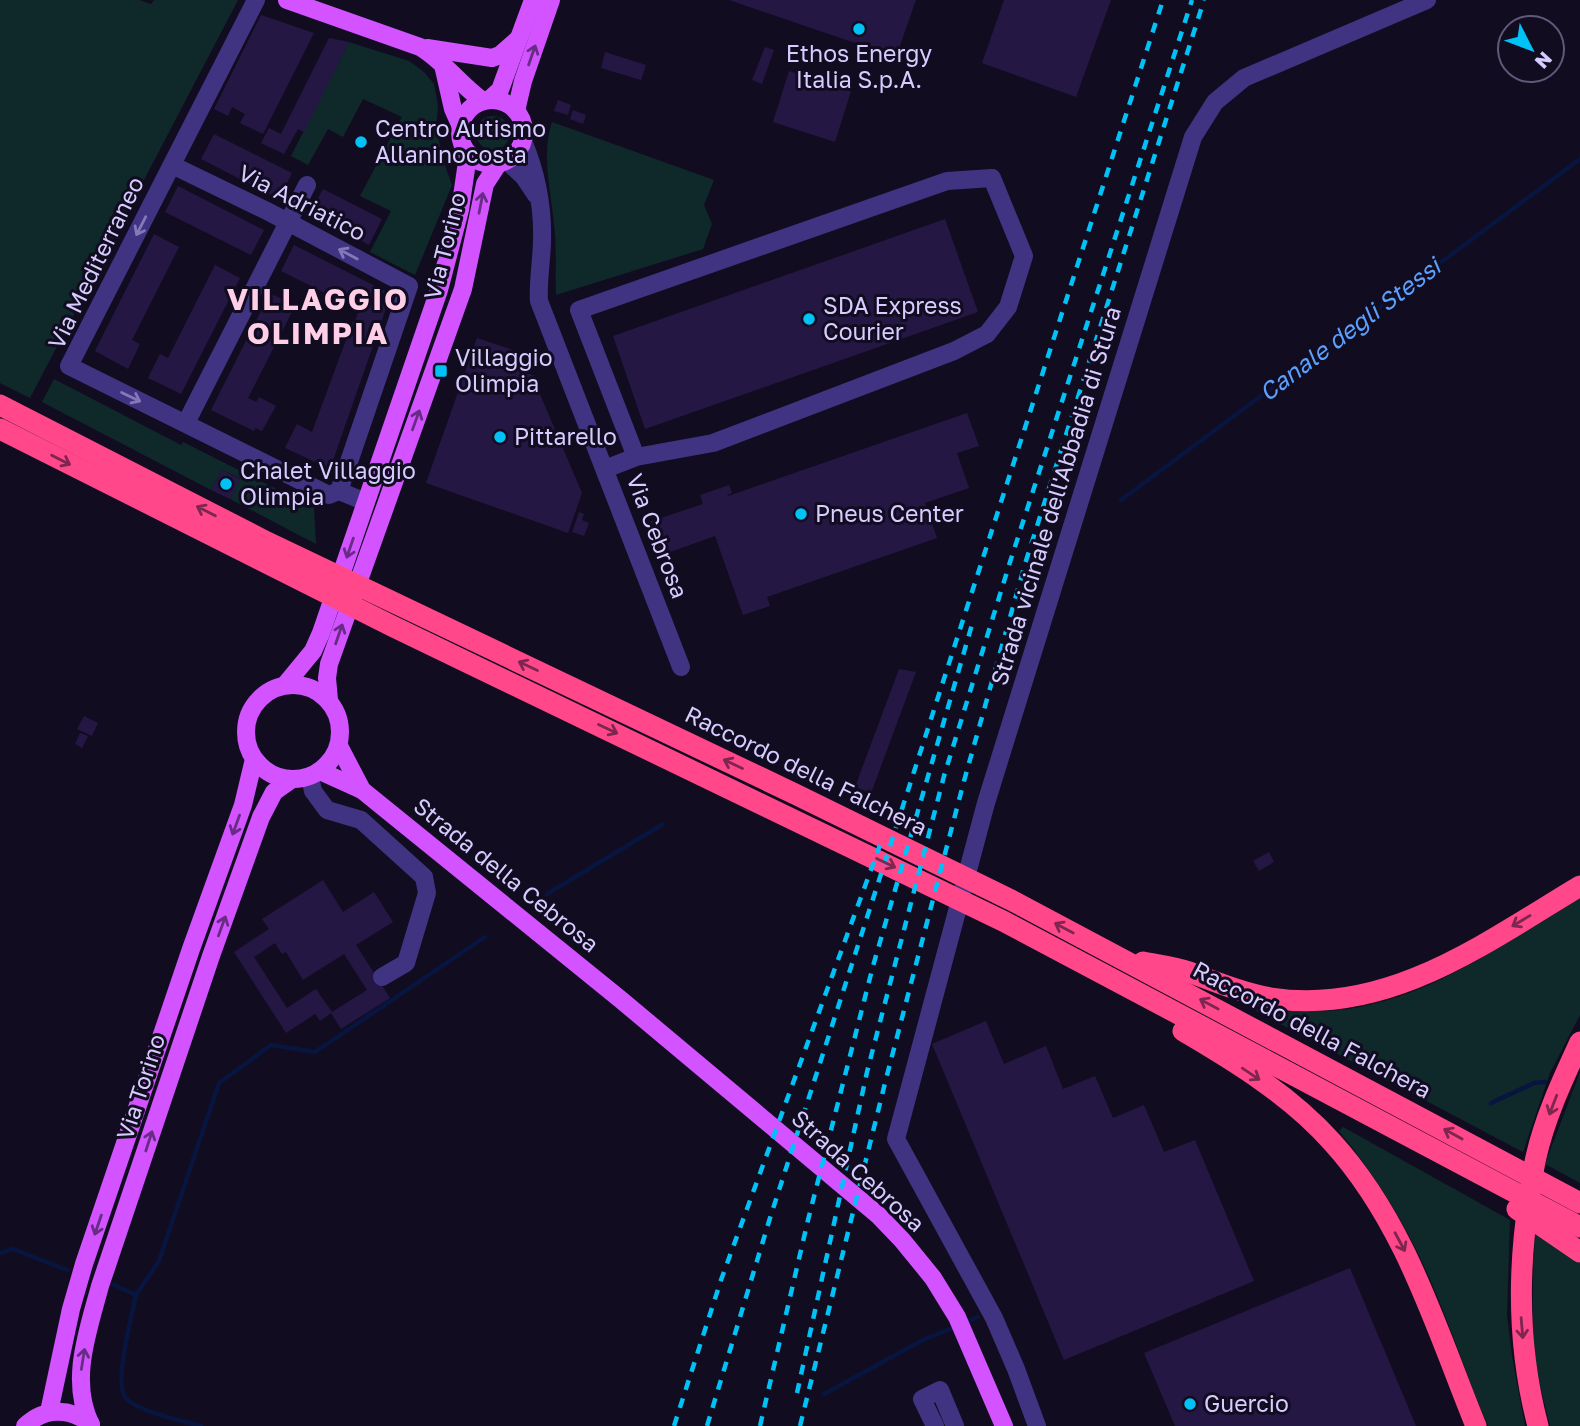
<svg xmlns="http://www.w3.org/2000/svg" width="1580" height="1426" viewBox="0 0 1580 1426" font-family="'Golos Text',sans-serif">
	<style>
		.green { fill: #0f292b }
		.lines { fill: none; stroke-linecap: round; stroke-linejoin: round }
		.stream { stroke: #07153f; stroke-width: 4.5 }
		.building { fill: #251743; fill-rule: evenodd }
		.minor { stroke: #403482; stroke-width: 18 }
		.major { stroke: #d253ff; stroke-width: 18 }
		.highway { stroke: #ff478a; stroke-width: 21 }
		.rail { stroke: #00c2f7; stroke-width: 4.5; stroke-dasharray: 10 9; stroke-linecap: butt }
		.oneway { stroke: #682c85 }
		.oneway2 { stroke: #8478ba }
		.oneway3 { stroke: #7d2750 }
		.poi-dot { fill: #00c2f7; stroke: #120c21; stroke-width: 2.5 }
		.labels { text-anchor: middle; stroke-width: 6; stroke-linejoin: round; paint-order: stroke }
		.poi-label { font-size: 23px; fill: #d7ccff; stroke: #120c21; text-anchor: start }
		.street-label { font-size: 23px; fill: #d7ccff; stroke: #120c21 }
		.water-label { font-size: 24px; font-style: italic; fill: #5aa0ff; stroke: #120c21 }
		.district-label { font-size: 30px; font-weight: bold; letter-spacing: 2px; fill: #ffcee7; stroke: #120c21 }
	</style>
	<rect width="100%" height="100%" fill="#120c21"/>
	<g class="green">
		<polygon points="0,0 139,0 151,4 154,0 238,0 30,398 0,383"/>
		<polygon points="349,42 409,61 424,72 434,84 438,106 436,128 444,163 452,185 415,275 370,252 391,211 360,196 402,117 363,99 343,137 328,129 308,165 291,156"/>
		<circle cx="493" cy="133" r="17"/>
		<path d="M552 122 714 180 704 205 712 224 703 249 556 295C555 272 557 248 554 224 551 192 541 154 552 122Z"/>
		<polygon points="54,379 181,445 183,442 314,508 316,544 230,499 240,478 222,470 211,490 42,402"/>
		<path d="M1580 898V1015L1550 1073 1523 1152 1256 1011 1258 1007C1292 1011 1326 1014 1360 1007 1440 992 1511 939 1580 898Z"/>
		<polygon points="1580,1072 1580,1183 1545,1164"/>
		<path d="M1343 1127 1510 1220 1507 1315 1512 1356 1525 1426H1488C1469 1382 1454 1336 1435 1291 1411 1233 1379 1179 1339 1131Z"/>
		<path d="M1535 1233 1580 1263V1426H1550C1545 1404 1538 1380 1535 1357 1531 1316 1533 1275 1535 1233Z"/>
	</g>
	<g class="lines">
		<g class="stream">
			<polyline points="1121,500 1580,159"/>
			<polyline points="547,894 663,824"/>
			<polyline points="1491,1103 1534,1083 1545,1082"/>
			<polyline points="0,1253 13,1249 67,1270"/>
			<path d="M114 1285 136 1295C132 1316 114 1381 125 1397 135 1411 184 1421 201 1426"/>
			<polyline points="136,1295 159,1261 219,1083 271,1045 315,1052 485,937"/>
			<polyline points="963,1323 978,1317"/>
			<polyline points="824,1394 923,1340 955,1327"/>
		</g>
	</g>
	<g class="building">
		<polygon points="729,0 916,0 896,57"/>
		<polygon points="1004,0 1111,0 1076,97 982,63"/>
		<polygon points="261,15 314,33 263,134 240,123 245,114 232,107 228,116 214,109"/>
		<polygon points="329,38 349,42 304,132 298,129 284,154 261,143 269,128 281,134"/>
		<polygon points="765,47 774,50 762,84 752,80"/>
		<polygon points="605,52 646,65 641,80 601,68"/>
		<polygon points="789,71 851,91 835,142 773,122"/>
		<polygon points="558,100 571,105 568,115 554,111"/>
		<polygon points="573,110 586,115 583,124 570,119"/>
		<polygon points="214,134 292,173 279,199 201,159"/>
		<polygon points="178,186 264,230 251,255 165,212"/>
		<polygon points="323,189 382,219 369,245 310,214"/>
		<polygon points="945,219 978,312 645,429 613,336"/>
		<polygon points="154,234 179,247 132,340 140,344 128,369 95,351"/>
		<polygon points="294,245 391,294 330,469 285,448 297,424 312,432 353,321 355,321 359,310 281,271"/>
		<polygon points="215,265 240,278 181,394 148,378 160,354 168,358"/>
		<polygon points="270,293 295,306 248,398 256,402 259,397 276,406 262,431 255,428 254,431 211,410"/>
		<polygon points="477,338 525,354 519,371 535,376 531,389 539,392 582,493 568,533 426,483"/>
		<polygon points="967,413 979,446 957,453 969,488 925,503 937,538 767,597 770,606 743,615 715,536 662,555 654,550 643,524 703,504 700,495 729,485 732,493 727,495 728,496"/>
		<polygon points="222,470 240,479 230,499 211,490"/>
		<polygon points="579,512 584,514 582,520 589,523 584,536 572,532"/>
		<polygon points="899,669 916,672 871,793 855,787"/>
		<polygon points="84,716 98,723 92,736 77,729"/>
		<polygon points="80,733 88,736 82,748 75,744"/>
		<polygon points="1269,852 1274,862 1259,871 1253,861"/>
		<path d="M323 880 343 912 374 892 393 922 356 945 390 998 341 1029 331 1013 320 1021 315 1014 286 1033 234 952 269 929 262 919ZM275 943 282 954 286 952 303 980 344 954 367 990 332 1012 316 989 287 1008 254 957Z"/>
		<polygon points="986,1021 1004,1064 1046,1046 1063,1089 1095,1076 1113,1118 1144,1105 1164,1152 1195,1140 1254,1281 1064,1360 932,1044"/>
		<polygon points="1350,1268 1416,1426 1175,1426 1144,1353"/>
	</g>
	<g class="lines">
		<g class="minor">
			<polyline points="256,0 69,366 329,495 339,491 366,502"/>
			<path d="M523 141C539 179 545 216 541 258 540 273 538 286 539 301L681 667"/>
			<polyline points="507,161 524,177 536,195"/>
			<polyline points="172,165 267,211 409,286 339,491"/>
			<polyline points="186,423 307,185"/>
			<polyline points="605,469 636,457 713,443 954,351 987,334 1008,307 1024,256 992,178 947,181 579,310 636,457"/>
			<polyline points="310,777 313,791 327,810 361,820 424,877 427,893 406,963 382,977"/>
			<polyline points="935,1426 922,1399 940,1390 955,1426"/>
			<polyline points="1037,1426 1016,1369 994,1318 896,1139 986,803 1193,137 1215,102 1244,78 1427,0"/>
		</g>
		<g class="major">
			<path d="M287 0 420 47C444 61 460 85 483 101"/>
			<polyline points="427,48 492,58 500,55 517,40"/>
			<polyline points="443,65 453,109 460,125"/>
			<circle cx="492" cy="132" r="32"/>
			<polyline points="489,100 500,90 533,0"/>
			<polyline points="516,111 523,81 551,0"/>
			<circle cx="293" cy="732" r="47"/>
			<polyline points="285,685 313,651 321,633 439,290 460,210 468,155"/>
			<polyline points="329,700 327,678 329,664 463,289 485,184 498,164"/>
			<polyline points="339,746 362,790"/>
			<polyline points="320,771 362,790 620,999 878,1215 902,1240 933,1278 957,1317 1004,1426"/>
			<polyline points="49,1412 71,1309 84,1264 191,949 243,805 254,759"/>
			<path d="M91 1425C69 1381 88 1331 100 1286L211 956 261 817 274 792 291 780"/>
			<path d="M25 1426C45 1407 70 1408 91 1424"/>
		</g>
		<g class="highway">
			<polyline points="0,405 267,542 795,794 1011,900 1580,1203"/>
			<polyline points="0,429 392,626 1003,921 1580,1227"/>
			<path d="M1143 962C1158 965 1175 967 1189 972 1216 982 1242 993 1271 998 1388 1016 1485 943 1580 886"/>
			<path d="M1183 1031C1236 1062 1291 1096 1332 1142 1405 1222 1436 1328 1476 1426"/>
			<polyline points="1517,1209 1580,1252"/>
			<path d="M1538 1426C1518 1350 1517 1276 1529 1199 1531 1185 1533 1170 1536 1157 1545 1117 1563 1079 1580 1042"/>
		</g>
		<g class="rail">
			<polyline points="797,1393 867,1072 944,776 1010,562 1192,0"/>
			<polyline points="674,1426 721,1280 880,845"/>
			<polyline points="707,1426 770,1218 1163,0"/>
			<polyline points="760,1426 808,1220 873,966 973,621"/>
			<polyline points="800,1426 886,1079 964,781 1025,564 1204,0"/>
		</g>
	</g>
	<defs><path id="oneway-shaft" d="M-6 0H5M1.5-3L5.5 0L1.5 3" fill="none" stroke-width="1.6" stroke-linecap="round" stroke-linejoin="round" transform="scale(1.75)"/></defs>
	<g class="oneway">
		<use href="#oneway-shaft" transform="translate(532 55) rotate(-71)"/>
		<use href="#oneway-shaft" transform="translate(481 203) rotate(-79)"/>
		<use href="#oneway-shaft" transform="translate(416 420) rotate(-70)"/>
		<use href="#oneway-shaft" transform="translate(350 548) rotate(109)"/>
		<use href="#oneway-shaft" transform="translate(339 634) rotate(-71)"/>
		<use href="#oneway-shaft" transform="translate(236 825) rotate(110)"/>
		<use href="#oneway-shaft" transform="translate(222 926) rotate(-70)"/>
		<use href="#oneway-shaft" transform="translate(149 1141) rotate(-72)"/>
		<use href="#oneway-shaft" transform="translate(98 1225) rotate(109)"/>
		<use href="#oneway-shaft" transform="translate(83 1359) rotate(-81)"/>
	</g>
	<g class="oneway2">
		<use href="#oneway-shaft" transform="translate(141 226) rotate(117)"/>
		<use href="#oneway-shaft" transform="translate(348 254) rotate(-152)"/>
		<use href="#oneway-shaft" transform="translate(131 397) rotate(26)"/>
	</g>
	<g class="oneway3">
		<use href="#oneway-shaft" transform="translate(61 460) rotate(27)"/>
		<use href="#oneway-shaft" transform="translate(206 511) rotate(-153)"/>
		<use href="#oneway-shaft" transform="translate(528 666) rotate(-155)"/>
		<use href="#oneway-shaft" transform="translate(608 729) rotate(25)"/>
		<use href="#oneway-shaft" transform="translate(733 764) rotate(-155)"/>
		<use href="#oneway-shaft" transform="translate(886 863) rotate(26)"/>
		<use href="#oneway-shaft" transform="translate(1521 921) rotate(149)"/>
		<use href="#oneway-shaft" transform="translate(1064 928) rotate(-152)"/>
		<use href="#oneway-shaft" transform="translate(1209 1004) rotate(-152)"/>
		<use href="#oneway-shaft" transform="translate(1251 1074) rotate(34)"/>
		<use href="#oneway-shaft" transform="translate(1553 1105) rotate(111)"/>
		<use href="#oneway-shaft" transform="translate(1453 1134) rotate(-151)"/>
		<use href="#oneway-shaft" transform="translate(1400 1242) rotate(62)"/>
		<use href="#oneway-shaft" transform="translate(1522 1328) rotate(85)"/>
	</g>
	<g class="poi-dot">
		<circle cx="859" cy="29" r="7"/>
		<circle cx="361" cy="142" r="7"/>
		<circle cx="809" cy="319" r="7"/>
		<rect x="434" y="364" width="14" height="14" rx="3.5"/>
		<circle cx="500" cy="437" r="7"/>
		<circle cx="226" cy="484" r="7"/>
		<circle cx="801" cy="514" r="7"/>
		<circle cx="1190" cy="1404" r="7"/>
	</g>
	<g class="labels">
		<g class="poi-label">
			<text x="859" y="62" text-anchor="middle">Ethos Energy<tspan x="859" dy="26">Italia S.p.A.</tspan></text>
			<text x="375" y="137">Centro Autismo<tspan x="375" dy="26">Allaninocosta</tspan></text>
			<text x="823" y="314">SDA Express<tspan x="823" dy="26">Courier</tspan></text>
			<text x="455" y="366">Villaggio<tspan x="455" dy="26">Olimpia</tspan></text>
			<text x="514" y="445">Pittarello</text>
			<text x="240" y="479">Chalet Villaggio<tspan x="240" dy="26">Olimpia</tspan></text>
			<text x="815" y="522">Pneus Center</text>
			<text x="1204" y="1412">Guercio</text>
		</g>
		<g class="street-label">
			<text transform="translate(302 203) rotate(27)" y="8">Via Adriatico</text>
			<text transform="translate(445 246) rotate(-76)" y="8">Via Torino</text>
			<text transform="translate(96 263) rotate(-64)" y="8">Via Mediterraneo</text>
			<text transform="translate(1056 496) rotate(-73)" y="8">Strada vicinale dell'Abbadia di Stura</text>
			<text transform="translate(657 536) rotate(69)" y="8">Via Cebrosa</text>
			<text transform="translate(806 771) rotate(26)" y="8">Raccordo della Falchera</text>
			<text transform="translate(506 875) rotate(39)" y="8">Strada della Cebrosa</text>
			<text transform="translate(1312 1030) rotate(28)" y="8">Raccordo della Falchera</text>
			<text transform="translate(141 1087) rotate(-72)" y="8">Via Torino</text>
			<text transform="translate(858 1171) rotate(42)" y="8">Strada Cebrosa</text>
		</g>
		<g class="water-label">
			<text transform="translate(1350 330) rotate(-37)" y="8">Canale degli Stessi</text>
		</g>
		<g class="district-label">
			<text x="318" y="310">VILLAGGIO<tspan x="318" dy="34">OLIMPIA</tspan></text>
		</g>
	</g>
	<g transform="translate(1531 49) rotate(132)"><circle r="33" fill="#120c21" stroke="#61597a" stroke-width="2"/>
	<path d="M0-5L12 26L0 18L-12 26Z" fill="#00c2f7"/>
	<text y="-10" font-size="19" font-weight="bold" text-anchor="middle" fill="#d7ccff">N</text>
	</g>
</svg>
